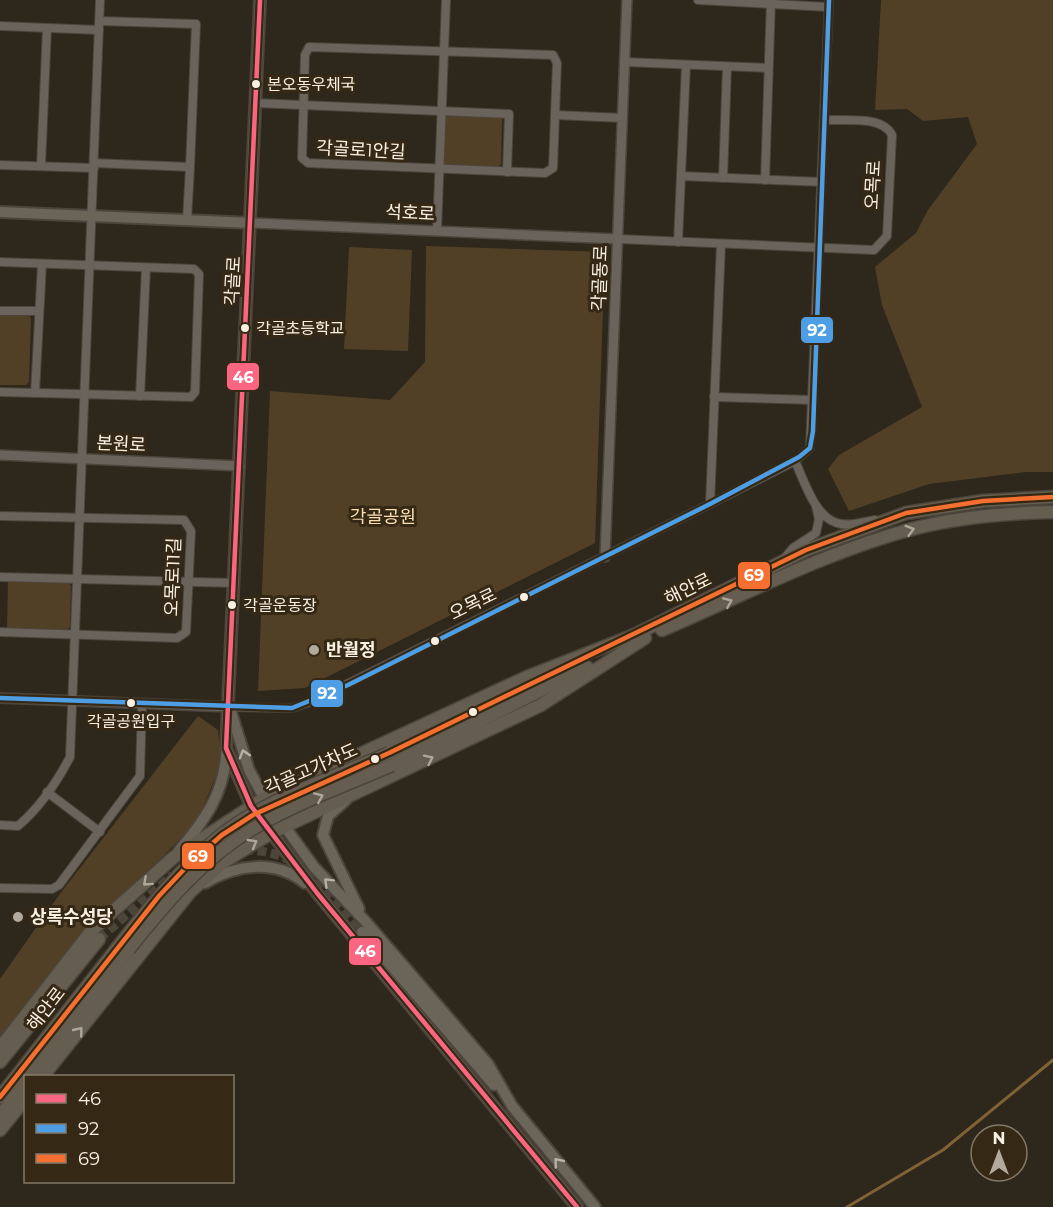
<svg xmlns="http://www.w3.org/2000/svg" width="1053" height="1207" viewBox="0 0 1053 1207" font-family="Montserrat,'Noto Sans KR',sans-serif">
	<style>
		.green { fill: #514026 }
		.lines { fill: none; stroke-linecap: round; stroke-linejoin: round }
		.stream { stroke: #806234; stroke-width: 3 }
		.tertiary-tunnel { stroke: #4c453a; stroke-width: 9; stroke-dasharray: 9 4.5; stroke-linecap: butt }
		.minor-casing { stroke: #4b453c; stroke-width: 10 }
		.tertiary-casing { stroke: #4b453c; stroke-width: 12 }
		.secondary-casing { stroke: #4b453c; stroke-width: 14 }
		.primary-casing { stroke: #4b453c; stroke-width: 15 }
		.minor { stroke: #69635b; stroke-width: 8 }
		.tertiary { stroke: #69635b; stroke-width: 9 }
		.secondary { stroke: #6b6459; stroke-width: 10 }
		.primary { stroke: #655d4f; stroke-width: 12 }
		.primary-bridge-casing { stroke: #4b453c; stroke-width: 15; stroke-linecap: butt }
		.primary-bridge { stroke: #655d4f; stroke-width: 12 }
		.bus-1-casing { stroke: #352915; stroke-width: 9 }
		.bus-2-casing { stroke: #352915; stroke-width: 9 }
		.bus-3-casing { stroke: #352915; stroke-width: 9 }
		.bus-1 { stroke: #fa6682; stroke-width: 4.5 }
		.bus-2 { stroke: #4d9ee5; stroke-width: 4.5 }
		.bus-3 { stroke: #f46f30; stroke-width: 4.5 }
		.oneway { stroke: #aea699 }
		.oneway2 { stroke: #b9b1a5 }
		.bus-dot { fill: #f8f0e3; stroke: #352915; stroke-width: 2 }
		.poi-dot { fill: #b1aa9d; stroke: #352915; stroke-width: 2 }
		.labels { text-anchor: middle; stroke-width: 6; stroke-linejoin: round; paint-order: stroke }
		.bus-label { font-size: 16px; fill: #f8f0e3; stroke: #352915; text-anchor: start }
		.street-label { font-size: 18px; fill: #f8f0e3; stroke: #352915 }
		.park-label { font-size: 18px; fill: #fbddb1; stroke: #352915 }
		.poi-label { font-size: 18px; font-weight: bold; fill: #f8f0e3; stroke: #352915; text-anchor: start }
		.line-badge { stroke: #352915; stroke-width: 2 }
		.badge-label { font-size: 16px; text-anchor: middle; font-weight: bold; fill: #fff }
	</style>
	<rect width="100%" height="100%" fill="#2e271c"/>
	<g class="green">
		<polygon points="881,0 1053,0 1053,472 1025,472 929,484 849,511 828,469 839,455 922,407 882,305 875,267 916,233 928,210 977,144 968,117 923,121 907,109 875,110"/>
		<polygon points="448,115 499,116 502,119 501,164 498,167 447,166 444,163 444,118"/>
		<polygon points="426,246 605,252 595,543 305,688 258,691 270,391 390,400 425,362"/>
		<polygon points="349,247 412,250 408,351 344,349"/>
		<polygon points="0,314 28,315 31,318 29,382 26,385 0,385"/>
		<polygon points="8,581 68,582 71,586 70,627 67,630 7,629"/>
		<polygon points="198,716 218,730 221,763 198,820 137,884 0,1040 0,979 59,895"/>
	</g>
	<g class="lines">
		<polyline class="stream" points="847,1207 943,1150 1053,1060"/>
		<g class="tertiary-tunnel">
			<path d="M244 850C304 850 327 890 362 932"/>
			<polyline points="99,939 173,875"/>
		</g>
		<g class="minor-casing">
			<g id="minor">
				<polyline points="698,0 828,7"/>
				<polyline points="0,26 99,30"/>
				<polygon points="309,47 553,55 557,63 553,168 545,173 308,163 302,158 305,55"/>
				<polyline points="625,62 768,68"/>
				<polyline points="256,103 509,114 507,172"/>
				<polyline points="555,115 623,118"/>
				<polyline points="94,163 190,167 196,24 100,21"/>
				<polyline points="0,165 94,168"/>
				<polyline points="41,166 47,28"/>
				<polyline points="681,176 822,182"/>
				<polyline points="723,178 727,67"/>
				<polyline points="765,180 771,0"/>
				<polyline points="187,220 190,167"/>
				<polyline points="437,231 446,0"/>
				<path d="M618 239 874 250 887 236 892 135C882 115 844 121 824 120"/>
				<polyline points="678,242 686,65"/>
				<polyline points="0,262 194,269 199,274 195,392 191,397 0,392"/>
				<polyline points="0,311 39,311"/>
				<polyline points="35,393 42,264"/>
				<polyline points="140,396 146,268"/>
				<polyline points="714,397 814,400"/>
				<path d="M795 461C804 480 814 516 837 523 848 527 863 522 875 520"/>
				<polyline points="710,504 721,244"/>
				<polyline points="0,516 184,520 191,531 186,632 177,638 0,632"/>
				<polyline points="784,559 793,548 816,533 819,519 816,506"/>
				<polyline points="0,577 235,583"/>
				<polyline points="230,707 292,708 313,701 710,504 795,461 810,448 829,0"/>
				<polyline points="47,792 100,832"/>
				<path d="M0 825 18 826C39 808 57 782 70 757L100 0"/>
				<polyline points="0,888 52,889 59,885 140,776 142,703"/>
			</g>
		</g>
		<g class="tertiary-casing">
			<g id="tertiary">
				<polyline points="252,223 618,239"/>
				<polyline points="0,455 240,466"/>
				<polyline points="605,557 627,0"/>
				<polyline points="0,698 230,707"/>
			</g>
		</g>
		<g class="secondary-casing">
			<g id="secondary">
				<polyline points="260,0 226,748 251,806 317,893 577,1207"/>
				<polyline points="0,212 252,223"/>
				<polyline points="231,712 249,770 268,805"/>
				<polyline points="346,800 328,816 323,835 359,909"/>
				<polyline points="280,820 314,867 366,922 488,1064 512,1106 595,1207"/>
				<path d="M179 851C204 821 224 794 226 754"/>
				<path d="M205 883C237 864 275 859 305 883"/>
				<polyline points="362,932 494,1085"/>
			</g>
		</g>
		<g class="primary-casing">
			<g id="primary">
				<path d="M662 630C744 595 826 552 912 529 958 517 1006 513 1053 512"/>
				<polyline points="632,636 806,550 906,513 983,501 1053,497"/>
				<polyline points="389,753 554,674"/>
				<polyline points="392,765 587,667"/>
				<polyline points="0,1048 92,930 174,857 263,799 527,677 637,634"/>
				<polyline points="0,1062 99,939"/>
				<polyline points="31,1076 129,949"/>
				<polyline points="43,1076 190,892 222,863 273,832 541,705 645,638"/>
				<polyline points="0,1097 121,943"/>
				<polyline points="0,1116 26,1083"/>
				<polyline points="0,1130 26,1098"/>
			</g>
		</g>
		<use href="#minor" class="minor"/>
		<use href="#tertiary" class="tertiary"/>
		<use href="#secondary" class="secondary"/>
		<use href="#primary" class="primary"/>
		<g class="primary-bridge-casing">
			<g id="primary-bridge">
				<path d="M121 943C151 905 182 867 220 836 268 798 333 778 389 753"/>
				<path d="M129 949C165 904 203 858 254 828 298 802 346 785 392 765"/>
			</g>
		</g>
		<use href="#primary-bridge" class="primary-bridge"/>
		<g class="bus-1-casing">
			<polyline id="bus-1" points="260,0 226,748 251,806 317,893 577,1207"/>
		</g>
		<g class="bus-2-casing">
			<polyline id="bus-2" points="0,698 292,708 348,685 710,504 799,457 810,448 813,431 829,0"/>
		</g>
		<g class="bus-3-casing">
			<polyline id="bus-3" points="0,1097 159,896 191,862 222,835 253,815 389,753 806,550 906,513 983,501 1053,497"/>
		</g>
		<use href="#bus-1" class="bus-1"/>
		<use href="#bus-2" class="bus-2"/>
		<use href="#bus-3" class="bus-3"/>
	</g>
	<defs><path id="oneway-chevron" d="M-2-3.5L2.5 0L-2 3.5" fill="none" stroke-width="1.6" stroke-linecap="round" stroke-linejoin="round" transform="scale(1.5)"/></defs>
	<g class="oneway">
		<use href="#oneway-chevron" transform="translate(910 530) rotate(-16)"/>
		<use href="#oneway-chevron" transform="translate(728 602) rotate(-23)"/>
		<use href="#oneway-chevron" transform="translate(429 759) rotate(-26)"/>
		<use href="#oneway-chevron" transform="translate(319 797) rotate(-23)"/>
		<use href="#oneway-chevron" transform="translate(253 843) rotate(-30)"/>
		<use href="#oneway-chevron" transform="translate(147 882) rotate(138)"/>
		<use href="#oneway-chevron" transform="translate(79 1031) rotate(-51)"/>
	</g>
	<g class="oneway2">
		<use href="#oneway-chevron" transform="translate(244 754) rotate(-107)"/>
		<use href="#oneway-chevron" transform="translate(328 882) rotate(-135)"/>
		<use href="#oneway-chevron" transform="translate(558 1162) rotate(-129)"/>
	</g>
	<g class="bus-dot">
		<circle cx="256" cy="84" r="5"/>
		<circle cx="245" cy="328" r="5"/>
		<circle cx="524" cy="597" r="5"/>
		<circle cx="232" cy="605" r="5"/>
		<circle cx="435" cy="641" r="5"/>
		<circle cx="131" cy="703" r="5"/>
		<circle cx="473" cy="712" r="5"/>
		<circle cx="375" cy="759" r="5"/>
	</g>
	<g class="poi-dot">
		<circle cx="314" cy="650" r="6"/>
		<circle cx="18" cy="917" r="6"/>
	</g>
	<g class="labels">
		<g class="bus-label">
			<text x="267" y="90">본오동우체국</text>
			<text x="256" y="334">각골초등학교</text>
			<text x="243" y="611">각골운동장</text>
			<text x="131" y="727" text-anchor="middle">각골공원입구</text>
		</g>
		<g class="street-label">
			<text transform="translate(361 150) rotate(3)" y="6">각골로1안길</text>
			<text transform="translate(873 185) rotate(-87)" y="6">오목로</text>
			<text transform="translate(410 213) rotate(3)" y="6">석호로</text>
			<text transform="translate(600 278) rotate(-88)" y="6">각골동로</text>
			<text transform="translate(233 281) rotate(-87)" y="6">각골로</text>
			<text transform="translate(121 444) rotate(3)" y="6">본원로</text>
			<text transform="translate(173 577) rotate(-88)" y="6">오목로11길</text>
			<text transform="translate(688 589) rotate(-26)" y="6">해안로</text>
			<text transform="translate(473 604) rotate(-26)" y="6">오목로</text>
			<text transform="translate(311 769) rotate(-24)" y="6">각골고가차도</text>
			<text transform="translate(46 1009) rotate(-52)" y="6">해안로</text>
		</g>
		<g class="park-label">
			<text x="383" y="523">각골공원</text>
		</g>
		<g class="poi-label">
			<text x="326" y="656">반월정</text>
			<text x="30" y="923">상록수성당</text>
		</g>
	</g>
	<g class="line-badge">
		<rect x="800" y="316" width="34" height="28" rx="6" fill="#4d9ee5"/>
		<rect x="226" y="362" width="34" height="29" rx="6" fill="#fa6682"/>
		<rect x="737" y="561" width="34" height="29" rx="6" fill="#f46f30"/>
		<rect x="310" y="679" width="34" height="29" rx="6" fill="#4d9ee5"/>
		<rect x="181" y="842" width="34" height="28" rx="6" fill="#f46f30"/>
		<rect x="348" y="937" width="34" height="29" rx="6" fill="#fa6682"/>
	</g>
	<g class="badge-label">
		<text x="817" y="336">92</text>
		<text x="243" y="383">46</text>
		<text x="754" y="581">69</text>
		<text x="327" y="699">92</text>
		<text x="198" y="862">69</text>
		<text x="365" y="957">46</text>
	</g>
	<rect x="24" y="1075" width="210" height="108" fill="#352915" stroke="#837967" stroke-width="1.5"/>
	<rect x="36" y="1094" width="30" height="9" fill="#fa6682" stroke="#837967" stroke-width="1.5"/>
	<text x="78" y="1105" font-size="18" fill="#f8f0e3">46</text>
	<rect x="36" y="1124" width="30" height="9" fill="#4d9ee5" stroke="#837967" stroke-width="1.5"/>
	<text x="78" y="1135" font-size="18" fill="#f8f0e3">92</text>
	<rect x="36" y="1154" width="30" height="9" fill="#f46f30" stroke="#837967" stroke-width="1.5"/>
	<text x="78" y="1165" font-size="18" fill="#f8f0e3">69</text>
	<g transform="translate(999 1153)"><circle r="28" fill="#352915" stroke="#837967" stroke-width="1.5"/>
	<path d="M0-4.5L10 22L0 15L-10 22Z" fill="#b1aa9d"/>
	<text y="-9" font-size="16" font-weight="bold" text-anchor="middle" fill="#f8f0e3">N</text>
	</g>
</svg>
